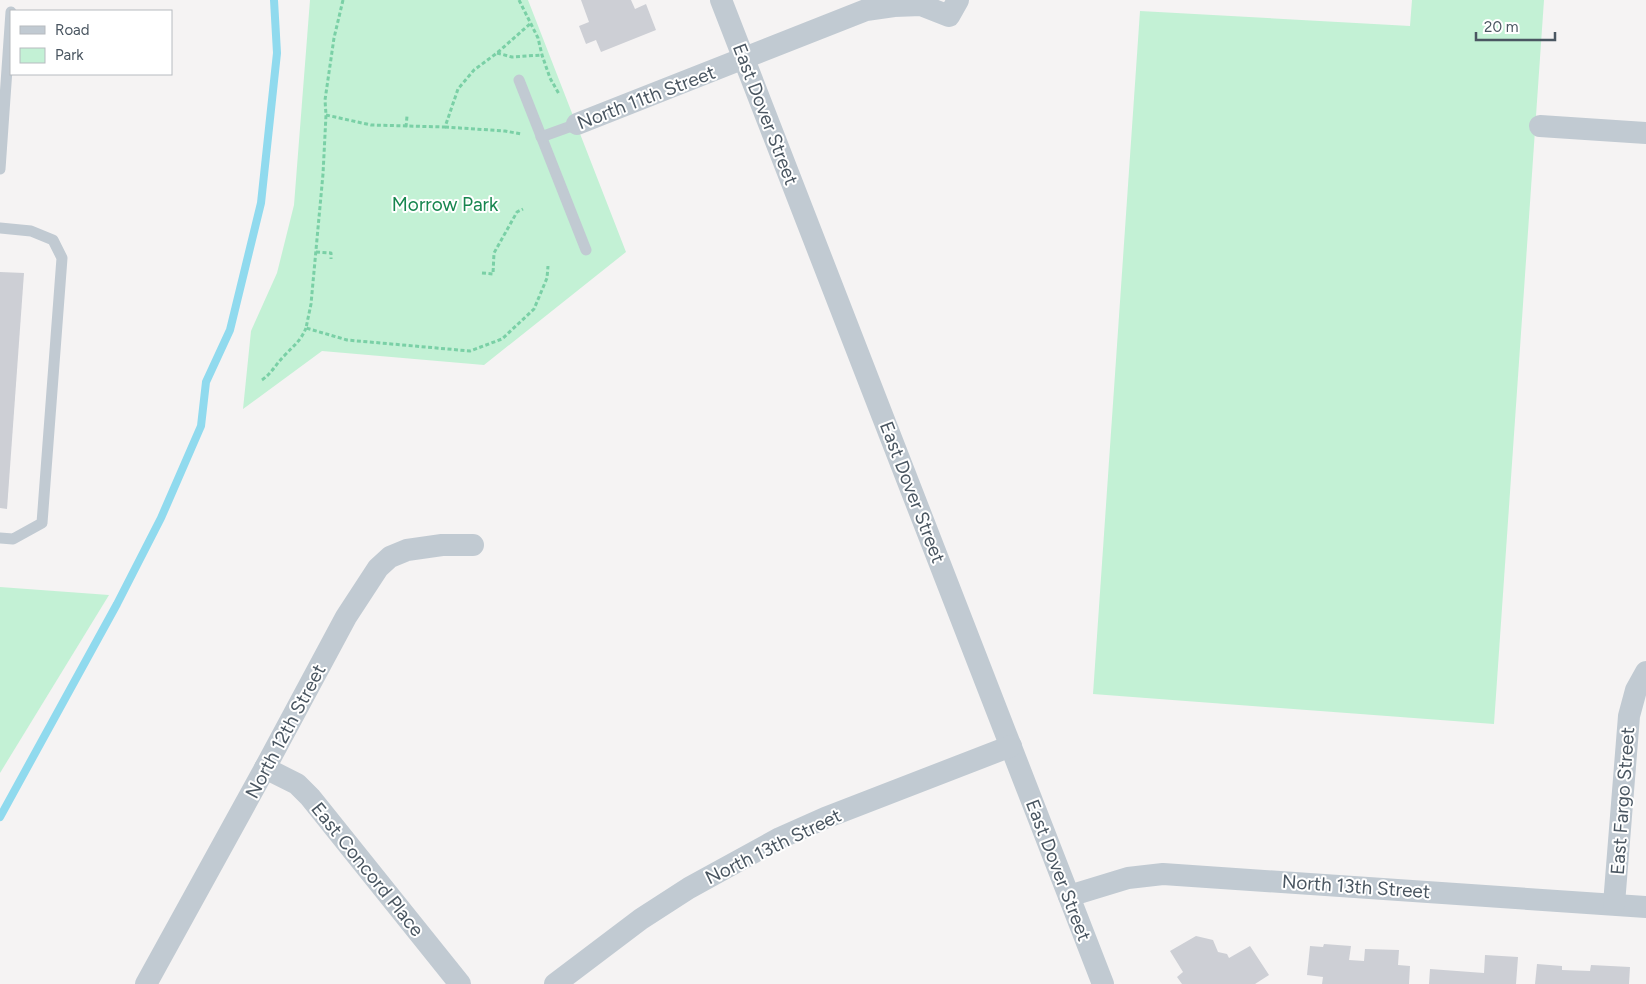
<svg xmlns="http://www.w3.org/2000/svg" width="1646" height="984" viewBox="0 0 1646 984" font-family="Figtree,sans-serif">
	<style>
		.green { fill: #c3f1d5 }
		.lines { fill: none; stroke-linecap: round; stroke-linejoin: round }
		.stream { stroke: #90daee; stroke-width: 8 }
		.building { fill: #cdcfd5 }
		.path { stroke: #7ad0a6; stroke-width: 3; stroke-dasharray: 4 2.5; stroke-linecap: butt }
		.service { stroke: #c1cad2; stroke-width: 11 }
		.minor { stroke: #c1cad2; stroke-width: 22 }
		.labels { text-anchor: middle; stroke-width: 4; stroke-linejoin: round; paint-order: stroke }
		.street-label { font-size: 19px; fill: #4a5661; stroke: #fff }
		.park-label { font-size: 19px; fill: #17864f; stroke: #fff }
	</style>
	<rect width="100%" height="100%" fill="#f5f3f3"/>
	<g class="green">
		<polygon points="310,0 528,0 626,252 484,365 322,351 243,409 251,331 277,273 294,205"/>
		<polygon points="1412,0 1544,0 1494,724 1093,694 1140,11 1410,26"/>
		<polygon points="0,587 109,595 0,773"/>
	</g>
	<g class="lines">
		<polyline class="stream" points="0,817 117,604 161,518 201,426 206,382 230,330 261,203 277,53 274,0"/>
	</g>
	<g class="building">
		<polygon points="581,0 631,0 635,9 646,4 656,30 601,52 596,40 586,44 579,26 589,22"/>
		<polygon points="0,272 24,273 7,509 0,508"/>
		<polygon points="1196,936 1213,940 1218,952 1227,954 1229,958 1250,946 1269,975 1255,984 1182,984 1177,977 1183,972 1170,951"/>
		<polygon points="1324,944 1351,946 1349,960 1364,961 1365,949 1399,950 1398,965 1410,966 1409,984 1322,984 1323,977 1307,975 1310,946 1323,947"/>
		<polygon points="1485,955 1518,957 1516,984 1429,984 1430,969 1484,973"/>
		<polygon points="1537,964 1562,966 1562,970 1590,971 1591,965 1630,967 1629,984 1535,984"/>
	</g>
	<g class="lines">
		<g class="path">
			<polyline points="343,0 334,38 325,100 326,115 323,174 311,304 306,328 347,340 470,351 502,339 534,309 547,278 548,266"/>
			<polyline points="519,0 538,38 542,55 550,78 559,94"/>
			<polyline points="497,53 512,57 542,55"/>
			<polyline points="326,115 371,125 445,127 458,89 474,70 497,53 531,23"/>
			<polyline points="406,127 407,116"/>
			<polyline points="445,127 505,131 521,134"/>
			<polyline points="316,252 331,253 331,259"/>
			<polyline points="482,273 493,274 494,253 517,212 523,209"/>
			<path d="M262 380C272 373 276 364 284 356 294 345 300 342 306 328"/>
		</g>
		<g class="service">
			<polyline points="519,80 586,250"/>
			<polyline points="541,137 577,124"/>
			<polyline points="0,169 11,12"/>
			<polyline points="0,228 31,231 53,240 62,258 42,523 13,539 0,538"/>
		</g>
		<g class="minor">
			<polyline points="721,0 1103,984"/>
			<polyline points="577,124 866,10 894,6 921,5 949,16 958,0"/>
			<polyline points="1540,126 1646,133"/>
			<polyline points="265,768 297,784 310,797 460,984"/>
			<polyline points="1069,896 1128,878 1163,874 1646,907"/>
			<polyline points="1614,904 1629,716 1636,690 1646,672"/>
			<polyline points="146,984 265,768 346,617 378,568 390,557 407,550 442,545 473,545"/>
			<polyline points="555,984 641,919 689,888 780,838 825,818 1011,746"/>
		</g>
	</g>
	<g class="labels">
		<g class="street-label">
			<text transform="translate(646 97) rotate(-21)" y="7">North 11th Street</text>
			<text transform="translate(766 114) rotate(69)" y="7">East Dover Street</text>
			<text transform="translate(913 492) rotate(69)" y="7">East Dover Street</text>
			<text transform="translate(285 731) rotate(-62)" y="7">North 12th Street</text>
			<text transform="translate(1622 801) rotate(-86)" y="7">East Fargo Street</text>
			<text transform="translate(773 846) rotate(-26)" y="7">North 13th Street</text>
			<text transform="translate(368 869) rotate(51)" y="7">East Concord Place</text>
			<text transform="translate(1059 870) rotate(69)" y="7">East Dover Street</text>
			<text transform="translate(1356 886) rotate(4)" y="7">North 13th Street</text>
		</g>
		<g class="park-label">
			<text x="445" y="211">Morrow Park</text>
		</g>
	</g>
	<rect x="10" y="10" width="162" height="65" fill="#ffffff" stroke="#b7bbc0"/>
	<rect x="20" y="26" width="25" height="8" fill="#c1cad2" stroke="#b7bbc0"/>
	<text x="55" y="35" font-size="15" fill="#4a5661">Road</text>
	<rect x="20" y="48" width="25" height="15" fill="#c3f1d5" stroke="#b7bbc0"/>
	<text x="55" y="60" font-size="15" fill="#4a5661">Park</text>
	<path d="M1476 32v8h79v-8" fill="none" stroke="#4a5661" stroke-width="2.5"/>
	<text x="1484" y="32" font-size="15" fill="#4a5661" stroke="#ffffff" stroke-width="4" paint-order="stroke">20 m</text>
</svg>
